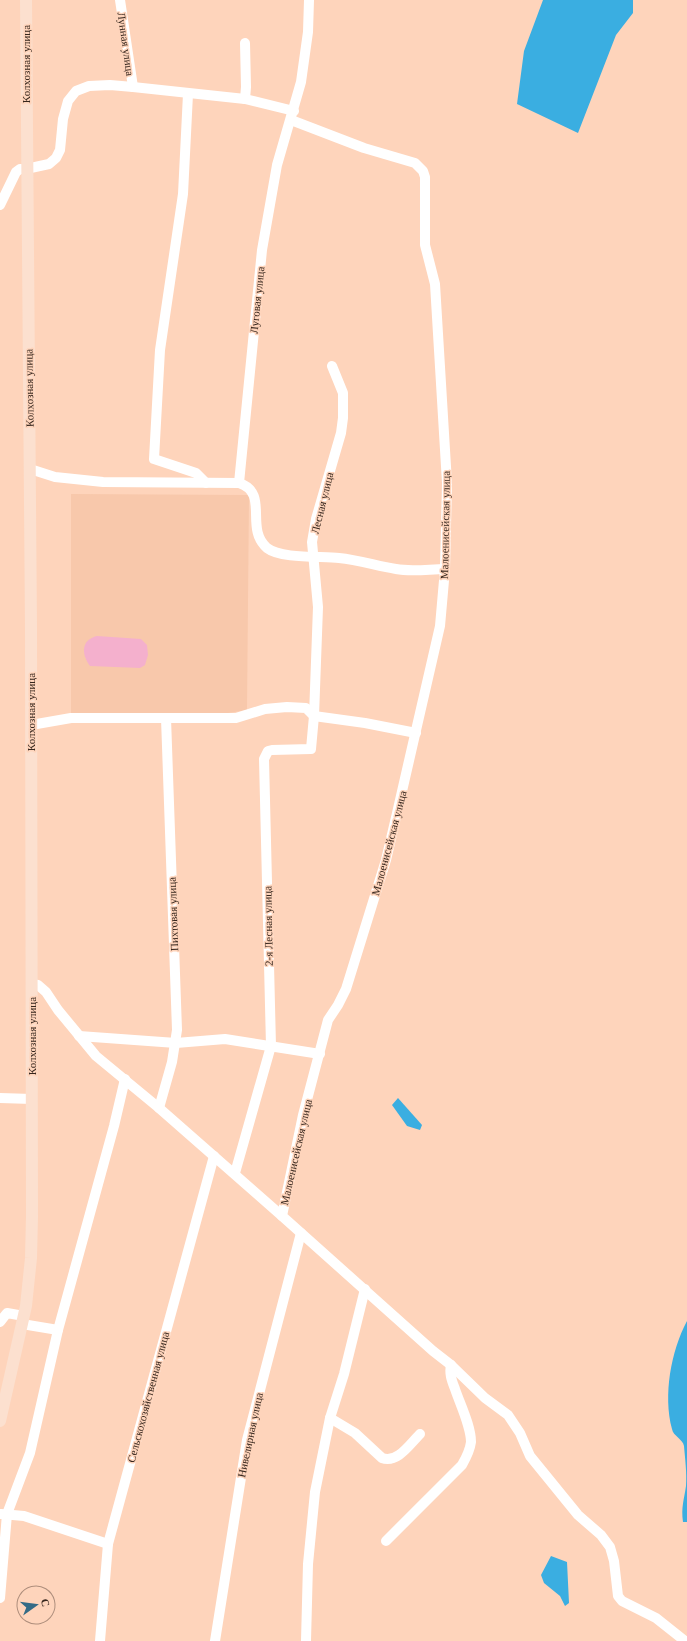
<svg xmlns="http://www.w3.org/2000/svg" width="687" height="1641" viewBox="0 0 687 1641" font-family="'Times New Roman',serif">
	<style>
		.built { fill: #f8c8ab }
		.green { fill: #f4b0cd }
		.water { fill: #3aaee1 }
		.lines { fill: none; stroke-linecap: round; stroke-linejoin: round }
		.minor { stroke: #fff; stroke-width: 10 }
		.major { stroke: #fce0cf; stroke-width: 12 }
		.labels { text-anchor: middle; stroke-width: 3; stroke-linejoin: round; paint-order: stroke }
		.street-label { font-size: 11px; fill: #36261d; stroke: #fed4bb }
	</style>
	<rect width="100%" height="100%" fill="#fed4bb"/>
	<polygon class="built" points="71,494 249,495 247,710 228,713 71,714"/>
	<path class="green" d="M97 636 141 639 147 645 148 655 145 665 140 668 90 666C81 654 81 640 97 636Z"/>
	<g class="water">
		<polygon points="543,0 633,0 633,13 616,35 578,133 517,104 524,51"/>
		<polygon points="398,1098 422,1125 420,1130 407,1126 392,1105"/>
		<path d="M687 1321V1522H683C681 1507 684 1500 686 1486 687 1473 685 1458 684 1446 683 1439 673 1436 672 1429 663 1395 671 1351 687 1321Z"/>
		<polygon points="551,1556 567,1562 569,1603 565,1606 560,1596 544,1583 541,1575"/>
	</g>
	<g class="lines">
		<g class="minor">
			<polyline points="120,0 133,87"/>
			<polyline points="188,94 183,194 160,350 154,459 196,473 206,483"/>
			<polyline points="245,99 246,87 245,43"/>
			<polyline points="291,120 364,148 415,163 423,171 425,177 425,245 435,284 447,483 445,569 440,626 397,813 386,860 346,989 338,1005 328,1020 303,1115 282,1216 433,1351 451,1365 485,1398 508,1415 520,1433 530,1456 578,1515 601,1535 610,1547 614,1561 618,1596 622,1601 656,1618 685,1641"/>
			<polyline points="0,205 16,172 20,169 26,169 49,164 56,158 60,150 63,119 68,101 76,91 89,86 110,85 133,87 245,99 294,111"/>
			<path d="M30 469 55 477 103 482 239 483C270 493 244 528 267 548 281 559 322 556 339 558 359 560 377 566 396 569 412 572 430 569 445 569"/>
			<polyline points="239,483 262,250 277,165 301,82 308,32 309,0"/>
			<polyline points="31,725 71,718 236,718 265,709 287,707 306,708 314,716 365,723 416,733"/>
			<polyline points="32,984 38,985 46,992 58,1010 96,1056 159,1108 282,1216"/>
			<polyline points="79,1036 176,1043 225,1039 320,1054"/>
			<polyline points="0,1098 32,1099"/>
			<polyline points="159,1108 172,1062 177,1030 166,718"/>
			<polyline points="235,1173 271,1046 264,759 268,751 272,750 311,749 314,716 318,607 312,542 316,519 341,433 343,418 343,393 332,366"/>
			<polyline points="0,1322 7,1313 24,1316"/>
			<polyline points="22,1324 58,1330"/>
			<path d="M330 1418 355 1433 382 1458C397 1464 410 1444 420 1434"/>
			<polyline points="1,1514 24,1516 108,1544"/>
			<path d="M386 1541 462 1465C466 1458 470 1450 471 1442 471 1426 460 1404 455 1389 452 1381 449 1374 451 1365"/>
			<polyline points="0,1598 7,1514 30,1453 58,1330 114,1126 125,1079"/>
			<polyline points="100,1641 108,1544 214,1156"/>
			<polyline points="215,1641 247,1440 301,1233"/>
			<polyline points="306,1641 308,1564 315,1492 330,1418 344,1374 365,1289"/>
		</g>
		<polyline class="major" points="0,1421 26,1306 31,1258 32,1216 31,628 26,0"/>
	</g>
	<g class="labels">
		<g class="street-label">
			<text transform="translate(126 44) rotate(82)" y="4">Лунная улица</text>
			<text transform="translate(26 64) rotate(-90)" y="4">Колхозная улица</text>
			<text transform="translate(257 300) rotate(-84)" y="4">Луговая улица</text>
			<text transform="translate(29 388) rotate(-91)" y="4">Колхозная улица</text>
			<text transform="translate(322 503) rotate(-76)" y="4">Лесная улица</text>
			<text transform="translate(445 525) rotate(-89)" y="4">Малоенисейская улица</text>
			<text transform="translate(31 712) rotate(-90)" y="4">Колхозная улица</text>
			<text transform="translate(389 843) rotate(-75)" y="4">Малоенисейская улица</text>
			<text transform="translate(173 914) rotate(-92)" y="4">Пихтовая улица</text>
			<text transform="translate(268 926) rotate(-91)" y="4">2-я Лесная улица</text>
			<text transform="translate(32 1036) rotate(-90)" y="4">Колхозная улица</text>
			<text transform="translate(296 1152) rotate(-77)" y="4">Малоенисейская улица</text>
			<text transform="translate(148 1397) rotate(-75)" y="4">Сельскохозяйственная улица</text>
			<text transform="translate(250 1435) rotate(-78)" y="4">Нивелирная улица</text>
		</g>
	</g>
	<g transform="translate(36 1605) rotate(76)"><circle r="19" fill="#fed4bb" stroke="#ae8e7c"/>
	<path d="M0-3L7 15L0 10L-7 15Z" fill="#346b86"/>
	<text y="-6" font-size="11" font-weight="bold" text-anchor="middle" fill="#36261d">С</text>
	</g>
</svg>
